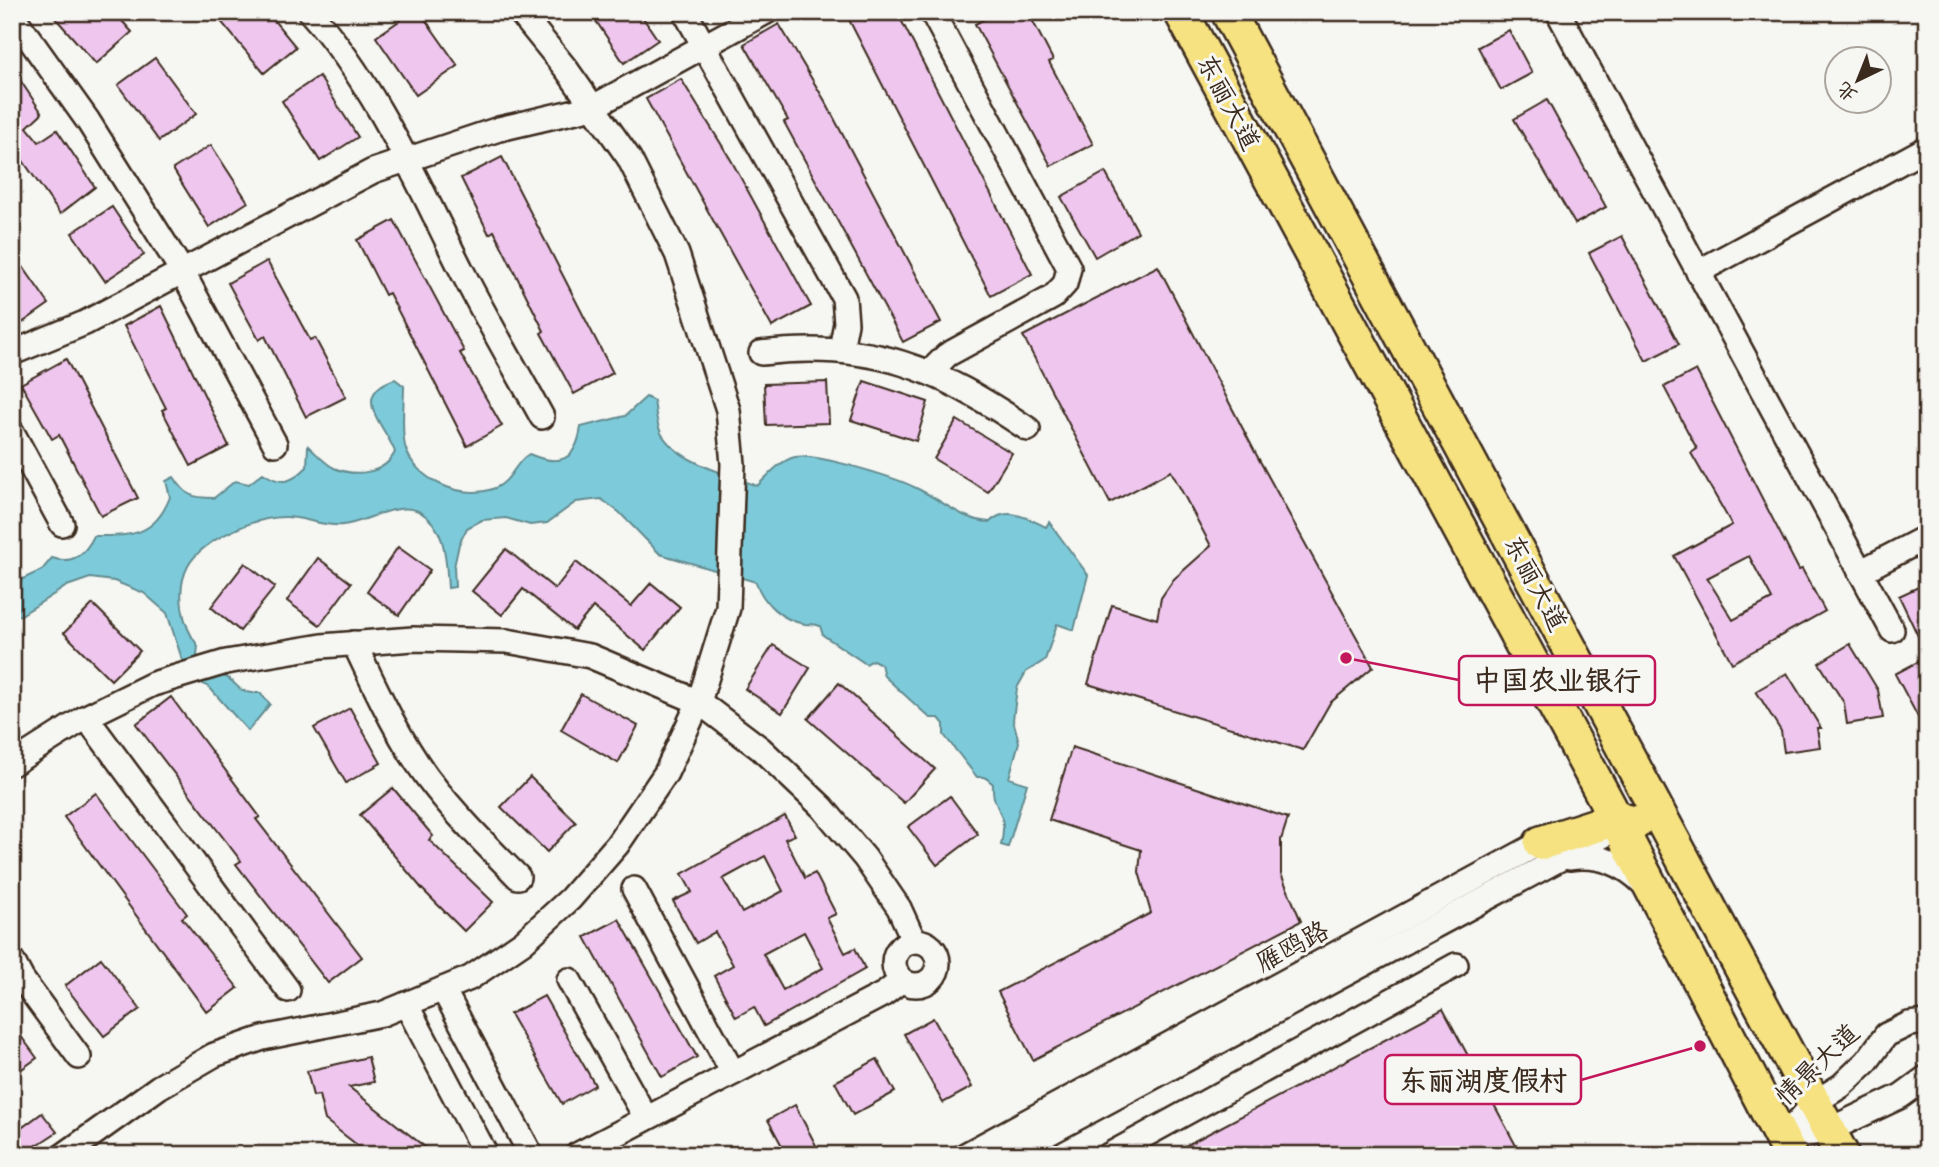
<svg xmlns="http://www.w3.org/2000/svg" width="1939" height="1167" viewBox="0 0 1939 1167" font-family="'Gochi Hand','LXGW WenKai TC',sans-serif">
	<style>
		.water { fill: #7dcbda; stroke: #638b8f; stroke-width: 2 }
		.building { fill: #eec6ee; stroke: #3b2a1e; stroke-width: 2; fill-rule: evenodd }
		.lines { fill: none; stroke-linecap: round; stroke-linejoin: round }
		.minor-casing { stroke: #3b2a1e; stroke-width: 28 }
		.highway-casing { stroke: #3b2a1e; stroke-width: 38 }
		.minor { stroke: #f6f6f2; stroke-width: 23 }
		.highway { stroke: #f6e281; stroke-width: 33 }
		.labels { text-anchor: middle; stroke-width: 6; stroke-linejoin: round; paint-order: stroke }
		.street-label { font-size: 26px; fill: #3b2a1e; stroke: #f6f6f2 }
		.leader { fill: none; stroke: #c2185b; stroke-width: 2.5 }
		.callout-dot { fill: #c2185b; stroke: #f6f6f2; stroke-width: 2.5 }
		.callout { fill: #f6f6f2; stroke: #c2185b; stroke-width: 2.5 }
		.callout-label { font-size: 28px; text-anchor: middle; font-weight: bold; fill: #3b2a1e }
	</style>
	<rect width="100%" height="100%" fill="#f6f6f2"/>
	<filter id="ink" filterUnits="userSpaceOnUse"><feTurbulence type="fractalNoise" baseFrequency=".0143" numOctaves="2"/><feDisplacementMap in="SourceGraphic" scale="14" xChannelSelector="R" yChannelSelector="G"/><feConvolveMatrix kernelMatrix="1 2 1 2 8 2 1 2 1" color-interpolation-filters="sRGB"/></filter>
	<g filter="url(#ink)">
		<path class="water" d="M395 379 404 386C404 405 401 428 405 446 414 481 464 501 495 488 512 481 515 462 529 454 560 467 576 461 581 427L625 416 646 397 654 401C656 412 656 423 661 433 678 463 728 474 757 486 768 476 779 461 795 457 816 453 898 478 918 489 943 501 963 521 990 522 1007 505 1029 519 1046 527L1049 522 1088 575 1074 630 1057 624 1045 660 1026 672 1017 688 1013 720 1019 742 1009 778 1027 784 1008 847 1001 845C1009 809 991 810 993 784L985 777H977L944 735V724L939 718H930L884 676 881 664 873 660 866 664 823 635 820 626C814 623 811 625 805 624 781 620 763 603 756 582L660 554 619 512 601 499 576 502 547 523 530 525 506 518 482 520 467 528 459 544 454 567 455 587 448 588C446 561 447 528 420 512 398 500 365 523 343 525 323 527 305 517 285 517 256 517 203 539 188 566 175 591 182 625 198 646L197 655 211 677C240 671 228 695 260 693L270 704 248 731 210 688 195 679 182 659 167 613 144 593 114 581 90 578 67 586 21 615 12 616V584L42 570 52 558C73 565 85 554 94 536 132 536 155 536 170 497L166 481 174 477C186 496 192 498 214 498L235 481 249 484 263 473C282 486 291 483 307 467L308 446C316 453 324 463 334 468 355 477 385 474 395 452 386 426 348 395 395 379Z"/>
		<g class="building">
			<polygon points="50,12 114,12 132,32 96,64"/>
			<polygon points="228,12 267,12 296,47 264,73 219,19"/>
			<polygon points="412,12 420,12 458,66 416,95 376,37"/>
			<polygon points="590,12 639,12 658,40 624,63"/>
			<polygon points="845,12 897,12 1032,274 991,296"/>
			<polygon points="998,12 1028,12 1053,60 1049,62 1093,144 1051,166 975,24"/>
			<polygon points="779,24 825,101 941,322 903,342 784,122 788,120 744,44"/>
			<polygon points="1509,30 1532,73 1501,90 1478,47"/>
			<polygon points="155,58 196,114 159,141 118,85"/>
			<polygon points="12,68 42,113 27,127 39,142 57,130 95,187 60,214 12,145"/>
			<polygon points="319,76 358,137 320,161 282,101"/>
			<polygon points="681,79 731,160 811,306 772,327 646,99"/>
			<polygon points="1547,100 1606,207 1575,224 1514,119"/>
			<polygon points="211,145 248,202 209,227 173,169"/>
			<polygon points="502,157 613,373 574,394 541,333 544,331 494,231 489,234 461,178"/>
			<polygon points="1105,172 1138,232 1095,257 1061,197"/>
			<polygon points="112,207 144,255 105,281 72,233"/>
			<polygon points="394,220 464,351 460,353 502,426 467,446 389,293 385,295 357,240"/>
			<polygon points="1622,236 1679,344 1646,361 1589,253"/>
			<polygon points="12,251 49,304 12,330"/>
			<polygon points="267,261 310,340 315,338 346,397 306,417 265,336 259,340 228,283"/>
			<polygon points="1158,266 1256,454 1373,667 1330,703 1303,750 1088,684 1112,605 1157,619 1161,598 1174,579 1211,546 1171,471 1110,503 1023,336"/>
			<polygon points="161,306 229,446 191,466 162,410 166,408 124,326"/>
			<polygon points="66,359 138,498 101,516 59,435 52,439 21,384"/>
			<path d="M1696 370 1799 570 1802 569 1825 611 1732 663 1674 556 1732 525 1691 453 1697 449 1664 387ZM1749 556 1772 599 1733 620 1707 578Z"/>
			<polygon points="864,381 928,402 916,441 851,420"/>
			<polygon points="827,382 829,423 766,425 764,384"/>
			<polygon points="957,420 1012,453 988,492 934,459"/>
			<polygon points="398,547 430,570 399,615 367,592"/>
			<polygon points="506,549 555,589 576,562 631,606 651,583 680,607 645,650 593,607 574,630 523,589 502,615 472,591"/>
			<polygon points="318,558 351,583 320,625 287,601"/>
			<polygon points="245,563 275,587 240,631 211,607"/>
			<polygon points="1927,583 1927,655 1899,596"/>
			<polygon points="93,604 140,651 111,680 64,633"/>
			<polygon points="1850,644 1878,690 1883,718 1847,724 1844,703 1819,663"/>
			<polygon points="773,645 810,668 782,713 745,689"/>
			<polygon points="1927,657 1927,734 1895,674"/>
			<polygon points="1787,673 1821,728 1817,728 1820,747 1784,752 1781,731 1756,691"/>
			<polygon points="839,683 935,769 904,803 808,719"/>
			<polygon points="581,694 638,726 618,763 561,730"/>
			<polygon points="171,697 260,817 256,819 362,957 328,983 236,864 241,861 136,724"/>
			<polygon points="350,708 381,763 346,783 314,728"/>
			<polygon points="1072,747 1288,818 1281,840 1281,874 1301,921 1033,1060 998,992 1151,913 1139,872 1141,850 1049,820"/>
			<polygon points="530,777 576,822 547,852 501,807"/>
			<polygon points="393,788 433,836 429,840 493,902 464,931 423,890 360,815"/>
			<polygon points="96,793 187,914 182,918 238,988 207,1012 64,817"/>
			<polygon points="950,796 978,834 937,865 908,827"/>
			<path d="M785 816 795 835 785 839 805 878 815 873 836 914 827 918 845 953 855 948 865 969 764 1026 754 1007 736 1017 714 976 733 965 715 932 696 943 673 901 692 892 682 874ZM765 856 783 891 742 913 723 879ZM804 932 823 968 783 990 763 954Z"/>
			<polygon points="619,919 697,1057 662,1077 585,937"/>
			<polygon points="101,958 140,1009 104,1036 65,986"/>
			<polygon points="544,996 595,1085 562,1104 510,1014"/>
			<polygon points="1443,1009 1521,1155 1168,1155"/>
			<polygon points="933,1018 972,1087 943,1103 904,1034"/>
			<polygon points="12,1024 37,1058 12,1076"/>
			<polygon points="368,1057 374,1082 349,1087 435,1155 370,1155 325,1120 319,1095 313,1096 307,1071"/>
			<polygon points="877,1059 895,1092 853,1115 835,1082"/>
			<polygon points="795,1105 821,1155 787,1155 768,1120"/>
			<polygon points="42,1113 57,1132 22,1155 12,1141 12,1135"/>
		</g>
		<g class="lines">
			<g class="minor-casing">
				<g id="minor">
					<path d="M310 12C377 87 417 182 462 271 487 320 515 368 542 417"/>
					<polyline points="685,12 844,298 846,323 841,349"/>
					<polyline points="1558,12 1892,630"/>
					<polyline points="13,16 88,121 182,271 275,444"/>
					<polyline points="1698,272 1927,148"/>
					<polyline points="12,353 85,323 373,171 499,129 593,107 766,12"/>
					<path d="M761 353C872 340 938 368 1028 429"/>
					<polyline points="930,372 947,355 1053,297 1065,284 1069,268 932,12"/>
					<polyline points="12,432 62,524"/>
					<polyline points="1860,572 1927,537"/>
					<path d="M354 643C376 689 397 736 427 777 454 813 486 845 518 877"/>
					<polyline points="86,717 288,990"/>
					<polyline points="12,764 86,717 153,684 226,662 322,646 413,639 507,641 590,656 699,702 761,749 822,807 865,858 899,908 914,941"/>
					<path d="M1569 858C1600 854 1623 863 1645 885"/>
					<polyline points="634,889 733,1073"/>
					<circle cx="916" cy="963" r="22"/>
					<polyline points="12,960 22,979 79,1057"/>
					<polyline points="569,980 646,1118"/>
					<polyline points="443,989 531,1155"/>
					<polyline points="406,1004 486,1155"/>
					<polyline points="1782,1140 1815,1102 1841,1086 1867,1061 1886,1035 1909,1024 1927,1022"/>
					<polyline points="1782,1140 1829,1130 1901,1096 1927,1077"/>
					<polyline points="64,1155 159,1087 214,1055 263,1038 382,1014 470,978 523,942 570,899 617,845 666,773 699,702 728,608 733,464 728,410 677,254 629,158 567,70 520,12"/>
					<polyline points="577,1155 884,994 902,980"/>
					<polyline points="965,1155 1553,836"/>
					<polyline points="1008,1155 1610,832"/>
					<polyline points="1109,1155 1456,965"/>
				</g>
			</g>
			<g class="highway-casing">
				<g id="highway">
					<polyline points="1181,12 1609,806 1790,1155"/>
					<polyline points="1228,12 1842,1155"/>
					<polyline points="1541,843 1615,819 1635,823"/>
				</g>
			</g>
			<use href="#minor" class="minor"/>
			<use href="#highway" class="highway"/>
		</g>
	</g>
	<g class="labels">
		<g class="street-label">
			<text transform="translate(1229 102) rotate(62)" y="9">东丽大道</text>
			<text transform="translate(1536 583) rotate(62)" y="9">东丽大道</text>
			<text transform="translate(1292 946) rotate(-28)" y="9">雁鸥路</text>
			<text transform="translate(1817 1064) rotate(-44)" y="9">情景大道</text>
		</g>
	</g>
	<path class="leader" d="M1346 658L1459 680M1700 1046L1581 1080"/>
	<g class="callout-dot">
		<circle cx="1346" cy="658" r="7"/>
		<circle cx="1700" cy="1046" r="7"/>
	</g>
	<g class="callout">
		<rect x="1459" y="656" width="196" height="49" rx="7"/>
		<rect x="1385" y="1055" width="196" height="49" rx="7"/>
	</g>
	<g class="callout-label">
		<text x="1557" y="690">中国农业银行</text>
		<text x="1483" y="1090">东丽湖度假村</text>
	</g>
	<rect width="1939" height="1167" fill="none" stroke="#f6f6f2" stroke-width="42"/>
	<rect x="21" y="21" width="1897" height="1125" fill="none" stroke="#3b2a1e" stroke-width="2.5" filter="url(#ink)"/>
	<g transform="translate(1858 80) rotate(223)"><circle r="33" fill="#f6f6f2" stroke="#aba49d" stroke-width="2"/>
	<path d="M0-5L12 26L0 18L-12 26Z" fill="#3b2a1e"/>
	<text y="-10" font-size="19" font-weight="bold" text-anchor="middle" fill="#3b2a1e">北</text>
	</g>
</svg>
